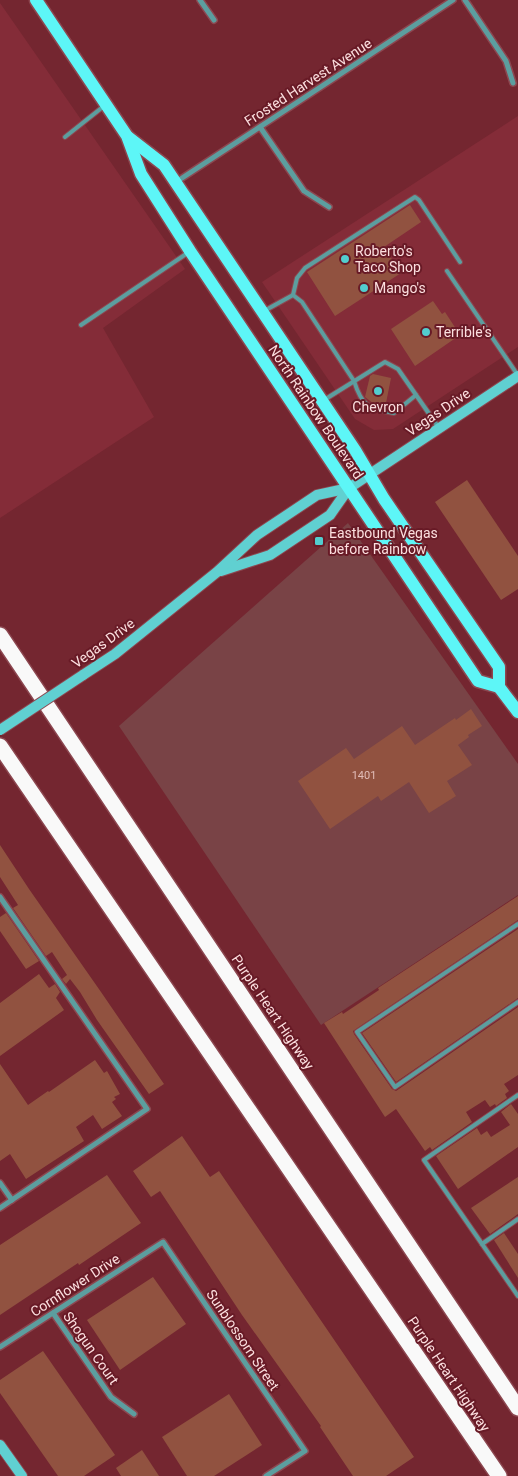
<svg xmlns="http://www.w3.org/2000/svg" width="518" height="1476" viewBox="0 0 518 1476" font-family="Roboto,sans-serif">
	<style>
		.built { fill: #842c38 }
		.green { fill: #794346 }
		.building { fill: #915240 }
		.lines { fill: none; stroke-linecap: round; stroke-linejoin: round }
		.lane-casing { stroke: #8c4750; stroke-width: 6 }
		.street-casing { stroke: #8c4750; stroke-width: 8 }
		.secondary-casing { stroke: #8c4750; stroke-width: 12 }
		.primary-casing { stroke: #8c4750; stroke-width: 15 }
		.highway-casing { stroke: #8c4750; stroke-width: 18 }
		.lane { stroke: #5c9e9f; stroke-width: 4 }
		.street { stroke: #5c9e9f; stroke-width: 5 }
		.secondary { stroke: #60d0d1; stroke-width: 10 }
		.primary { stroke: #5df6f7; stroke-width: 12 }
		.highway { stroke: #f9f9f9; stroke-width: 15 }
		.secondary-bridge-casing { stroke: #8c4750; stroke-width: 12; stroke-linecap: butt }
		.secondary-bridge { stroke: #60d0d1; stroke-width: 10 }
		.poi-dot { fill: #52cdce; stroke: #681a26; stroke-width: 2 }
		.labels { text-anchor: middle; stroke-width: 4; stroke-linejoin: round; paint-order: stroke }
		.number-label { font-size: 11px; fill: #e1bcb7 }
		.street-label { font-size: 14px; fill: #fcdfdf; stroke: #681a26 }
		.poi-label { font-size: 14px; fill: #fcdfdf; stroke: #681a26; text-anchor: start }
	</style>
	<rect width="100%" height="100%" fill="#742630"/>
	<g class="built">
		<polygon points="0,3 185,269 103,328 154,417 0,518"/>
		<polygon points="518,116 518,347 393,429 374,430 355,419 262,282"/>
	</g>
	<polygon class="green" points="348,523 518,764 518,895 321,1025 119,726"/>
	<g class="building">
		<polygon points="410,205 421,222 384,247 401,273 335,316 307,272"/>
		<polygon points="433,301 442,314 445,312 460,335 415,366 391,329"/>
		<polygon points="373,374 391,378 385,408 374,404 365,397 370,376"/>
		<polygon points="467,480 518,556 518,589 501,600 435,502"/>
		<polygon points="471,709 482,726 468,735 469,737 458,745 472,765 447,781 456,796 429,813 409,782 381,801 378,796 330,829 298,781 346,748 354,759 402,726 415,745 455,718 456,720"/>
		<polygon points="0,845 29,889 101,992 164,1084 149,1094 97,1020 80,992 70,979 66,984 62,979 67,975 52,952 46,956 13,908 18,905 0,877"/>
		<polygon points="518,896 518,920 353,1031 354,1034 392,1089 396,1091 518,1007 518,1075 504,1084 509,1091 505,1094 507,1098 496,1106 495,1104 490,1107 485,1100 466,1112 472,1122 432,1150 430,1147 425,1151 396,1109 385,1117 324,1023 342,1012 343,1014 379,990 378,988"/>
		<polygon points="6,913 39,961 26,969 0,931 0,917"/>
		<polygon points="518,929 518,998 396,1082 362,1033"/>
		<polygon points="39,974 49,988 55,984 60,992 56,998 64,1010 0,1056 0,1003"/>
		<polygon points="95,1060 104,1073 107,1071 120,1094 114,1097 116,1099 112,1102 122,1116 102,1129 93,1115 76,1127 84,1141 26,1179 10,1154 0,1161 0,1064 28,1105 48,1091 49,1092"/>
		<polygon points="511,1104 518,1114 518,1147 458,1189 436,1156 477,1128 481,1135 487,1131 491,1137 510,1125 501,1112"/>
		<polygon points="182,1136 210,1177 219,1171 414,1457 386,1476 353,1476 320,1427 321,1426 242,1315 160,1191 151,1197 133,1171"/>
		<polygon points="107,1175 141,1223 79,1265 78,1263 0,1315 0,1245"/>
		<polygon points="518,1177 518,1214 490,1234 471,1208"/>
		<polygon points="504,1233 518,1254 518,1278 494,1240"/>
		<polygon points="153,1277 186,1324 120,1370 87,1320"/>
		<polygon points="43,1351 115,1455 84,1476 58,1476 0,1393 0,1380"/>
		<polygon points="229,1394 262,1445 214,1476 187,1476 162,1437"/>
		<polygon points="142,1450 159,1476 121,1476 116,1468"/>
	</g>
	<g class="lines">
		<g class="lane-casing">
			<g id="lane">
				<polyline points="65,137 104,106"/>
				<polyline points="447,271 517,374"/>
				<polyline points="293,295 297,278 305,268 415,197 419,200 460,262"/>
				<path d="M264 311 293 295 302 302 354 381C362 406 368 409 394 413L416 395"/>
				<polyline points="81,325 189,252"/>
				<polyline points="324,400 385,362 398,369 439,428"/>
				<polyline points="518,924 357,1032 395,1087 518,1002"/>
				<polyline points="518,1095 424,1160 518,1296"/>
				<polyline points="482,1244 518,1219"/>
			</g>
		</g>
		<g class="street-casing">
			<g id="street">
				<polyline points="200,0 214,20"/>
				<polyline points="465,0 506,61 513,83"/>
				<polyline points="260,127 304,191 329,207"/>
				<polyline points="176,182 453,0"/>
				<polyline points="0,897 147,1109 0,1208"/>
				<polyline points="0,1183 12,1200"/>
				<polyline points="53,1313 111,1397 134,1414"/>
				<polyline points="0,1347 163,1242 305,1451 266,1476"/>
			</g>
		</g>
		<g class="secondary-casing">
			<g id="secondary">
				<polyline points="221,571 270,555 330,515 349,488"/>
				<polyline points="83,675 115,654 217,572 257,535 317,495 349,488 518,376"/>
				<polyline points="0,1445 22,1476"/>
			</g>
		</g>
		<g class="primary-casing">
			<g id="primary">
				<polyline points="36,0 127,136 141,174 190,251 478,681 499,687"/>
				<polyline points="128,137 164,165 355,450 384,499 499,667 499,687 518,712"/>
			</g>
		</g>
		<g class="highway-casing">
			<g id="highway">
				<polyline points="0,635 518,1408"/>
				<polyline points="0,746 499,1476"/>
			</g>
		</g>
		<use href="#lane" class="lane"/>
		<use href="#street" class="street"/>
		<use href="#secondary" class="secondary"/>
		<use href="#primary" class="primary"/>
		<use href="#highway" class="highway"/>
		<g class="secondary-bridge-casing">
			<polyline id="secondary-bridge" points="0,730 83,675"/>
		</g>
		<use href="#secondary-bridge" class="secondary-bridge"/>
	</g>
	<g class="poi-dot">
		<circle cx="345" cy="259" r="5"/>
		<circle cx="364" cy="288" r="5"/>
		<circle cx="426" cy="332" r="5"/>
		<circle cx="378" cy="391" r="5"/>
		<rect x="314" y="536" width="10" height="10" rx="2.5"/>
	</g>
	<g class="labels">
		<g class="number-label">
			<text x="364" y="779">1401</text>
		</g>
		<g class="street-label">
			<text transform="translate(308 82) rotate(-33)" y="5">Frosted Harvest Avenue</text>
			<text transform="translate(316 412) rotate(56)" y="5">North Rainbow Boulevard</text>
			<text transform="translate(438 412) rotate(-34)" y="5">Vegas Drive</text>
			<text transform="translate(103 643) rotate(-36)" y="5">Vegas Drive</text>
			<text transform="translate(273 1012) rotate(56)" y="5">Purple Heart Highway</text>
			<text transform="translate(75 1285) rotate(-33)" y="5">Cornflower Drive</text>
			<text transform="translate(243 1340) rotate(56)" y="5">Sunblossom Street</text>
			<text transform="translate(91 1348) rotate(55)" y="5">Shogun Court</text>
			<text transform="translate(449 1374) rotate(56)" y="5">Purple Heart Highway</text>
		</g>
		<g class="poi-label">
			<text x="355" y="256">Roberto's<tspan x="355" dy="16">Taco Shop</tspan></text>
			<text x="374" y="293">Mango's</text>
			<text x="436" y="337">Terrible's</text>
			<text x="378" y="412" text-anchor="middle">Chevron</text>
			<text x="329" y="538">Eastbound Vegas<tspan x="329" dy="16">before Rainbow</tspan></text>
		</g>
	</g>
</svg>
